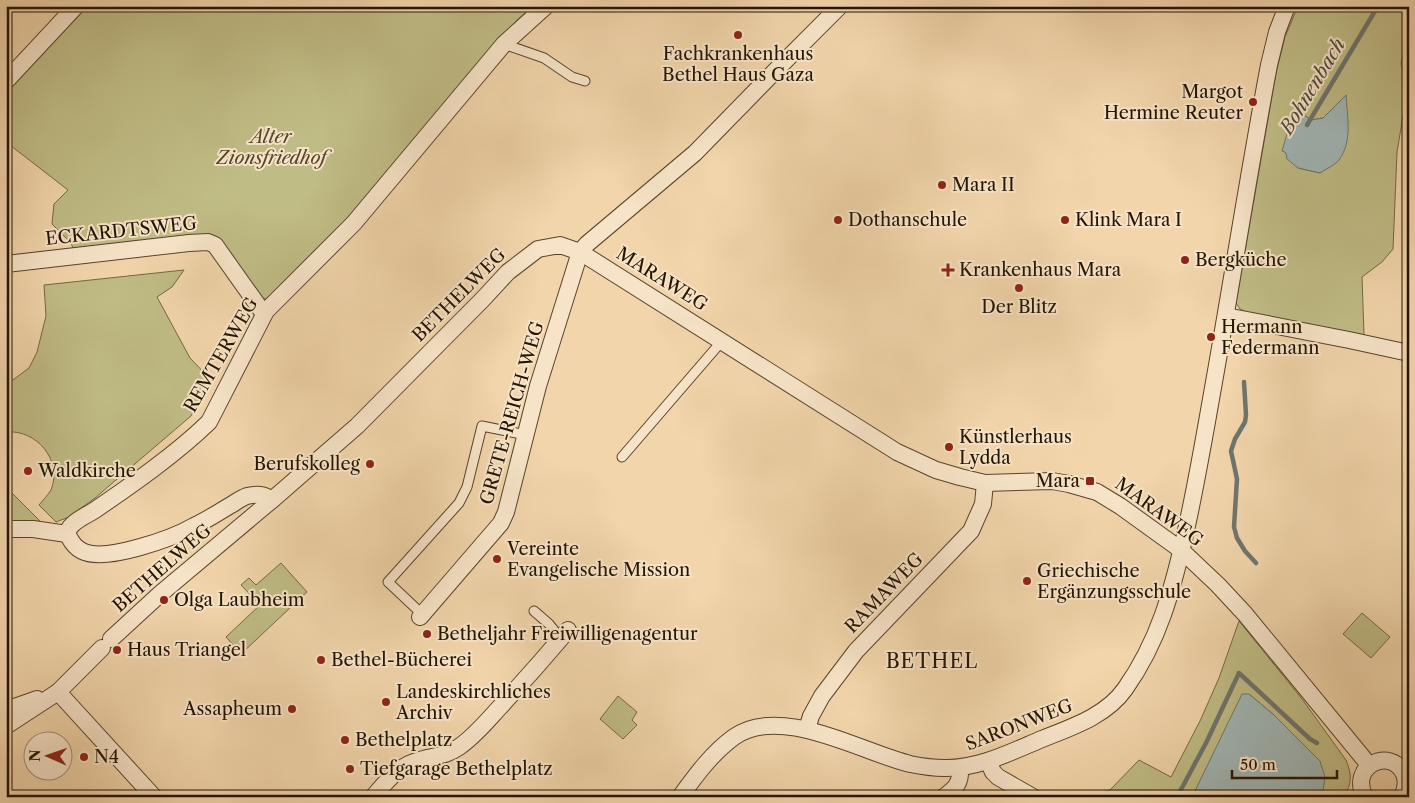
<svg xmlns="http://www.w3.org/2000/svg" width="1415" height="803" viewBox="0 0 1415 803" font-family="'Libre Caslon Text',serif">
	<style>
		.green { fill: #c0bc85; stroke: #726842; fill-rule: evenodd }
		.water { fill: #a0b6b5; stroke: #6e756d }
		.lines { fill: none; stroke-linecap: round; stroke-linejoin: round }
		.stream { stroke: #6e756d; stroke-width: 4.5 }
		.service-casing { stroke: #58442b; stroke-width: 11 }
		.minor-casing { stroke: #58442b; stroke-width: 18 }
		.service { stroke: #f7e4c8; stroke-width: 9 }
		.minor { stroke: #f7e4c8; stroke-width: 16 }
		.poi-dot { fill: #8f2418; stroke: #f7e4c8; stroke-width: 2 }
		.labels { text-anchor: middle; stroke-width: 4; stroke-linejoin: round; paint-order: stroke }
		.poi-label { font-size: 18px; fill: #241400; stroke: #f7e4c8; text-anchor: start }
		.park-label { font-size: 18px; font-style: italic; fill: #534628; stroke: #f7e4c8 }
		.street-label { font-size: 18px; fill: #241400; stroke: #f7e4c8 }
		.water-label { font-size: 19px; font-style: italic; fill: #4f4d3f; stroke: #f7e4c8 }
		.quarter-label { font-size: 20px; letter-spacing: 1px; fill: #241400; stroke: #f7e4c8 }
	</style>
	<rect width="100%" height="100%" fill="#f2d5ab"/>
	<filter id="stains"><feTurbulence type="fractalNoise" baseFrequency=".004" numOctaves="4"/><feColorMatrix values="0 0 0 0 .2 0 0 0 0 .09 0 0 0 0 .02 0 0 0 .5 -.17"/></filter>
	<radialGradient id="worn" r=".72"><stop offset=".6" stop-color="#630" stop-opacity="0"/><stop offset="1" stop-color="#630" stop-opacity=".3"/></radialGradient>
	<g class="green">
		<polygon points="80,6 533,6 517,20 491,49 350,215 266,299 259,298 217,238 74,251 71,243 52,224 54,204 68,190 6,142 6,85"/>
		<path d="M1298 6H1409V45L1403 55 1401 64 1405 77V90L1404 110 1397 152 1393 249 1382 262 1362 277 1364 335 1248 313 1240 309 1236 303 1276 73 1285 37ZM1346 95 1338 161 1320 173 1298 168 1285 152 1303 114 1311 120 1323 118Z"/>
		<path d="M184 270 172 287 157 297 190 358 212 381 191 416 95 498 69 517 56 522 39 505C43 500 48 495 51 490 63 460 36 429 6 432V385L29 368 37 352 46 316 44 285Z"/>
		<polygon points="6,487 41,522 6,521"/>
		<polygon points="281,563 307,592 241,654 226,637 260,605 241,585 249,578 256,585"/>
		<polygon points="1362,613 1390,637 1371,658 1343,634"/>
		<path d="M1239 621 1302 699 1346 760C1352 774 1352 784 1344 797H1317L1323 790 1320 761 1274 715 1249 694 1194 793 1198 795 1197 797H1099L1101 792 1110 790 1139 760 1171 777 1200 721 1219 678Z"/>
		<polygon points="618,696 637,712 632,720 637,725 623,739 600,719"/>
	</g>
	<g class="water">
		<path d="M1346 95C1347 116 1353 141 1339 160 1335 165 1326 169 1320 173L1298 168 1286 158 1287 156 1285 152 1282 151 1293 113 1303 114 1311 120 1323 118Z"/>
		<polygon points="1242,694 1249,694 1274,715 1320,761 1325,777 1323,790 1317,797 1197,797 1198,795 1194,793"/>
	</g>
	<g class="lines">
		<g class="stream">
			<polyline points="1307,125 1378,6"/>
			<polyline points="1244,382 1246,415 1245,422 1235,439 1231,451 1237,479 1234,527 1237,538 1245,551 1256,563"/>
			<polyline points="1177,797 1206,743 1239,673 1310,739 1317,743"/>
		</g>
		<g class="service-casing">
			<g id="service">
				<polyline points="504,44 544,58 572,77 585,81"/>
				<polyline points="622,457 722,341"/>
				<polyline points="534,611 549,624 561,639"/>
				<polyline points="422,614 388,582 459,503 467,487 482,426 526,435"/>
			</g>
		</g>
		<g class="minor-casing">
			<g id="minor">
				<polyline points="6,81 76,6"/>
				<polyline points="6,264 189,243 208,242 215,245 264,314"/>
				<polyline points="1226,316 1349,340 1409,353"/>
				<path d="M272 500C264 494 257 494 247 496 241 498 236 502 231 505 219 512 207 520 194 526 173 538 105 563 82 551 76 548 72 543 69 537 63 525 86 516 95 510 133 484 176 454 209 422L266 311 354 223 504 44 546 6"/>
				<polyline points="6,529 33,529 67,534"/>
				<polyline points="420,617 501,523 506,512 538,386 580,252 587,244 695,153 780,66 840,6"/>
				<polyline points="111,639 160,594 272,500 357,426 482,300 508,272 538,249 560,245 580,252 897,452 936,470 960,477 985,483 1052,481 1069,484 1097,492 1120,506 1181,550 1218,585 1245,614 1369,765"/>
				<polyline points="58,692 154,797"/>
				<polyline points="6,710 37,699"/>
				<polyline points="6,726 58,692 102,648"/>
				<polyline points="807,729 811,716 822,696 856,651 971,531 983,504 985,483"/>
				<polyline points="988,761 993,772 998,777 1033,797"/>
				<path d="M373 797C387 781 399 765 420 760 436 755 444 757 459 747 475 736 487 721 500 707 523 682 546 656 568 630"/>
				<path d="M680 797C696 775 712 753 734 737 780 704 861 752 910 764 920 766 933 768 944 768 978 769 1011 752 1042 739 1072 727 1106 716 1125 689 1159 641 1172 591 1185 535 1195 490 1203 445 1211 399 1231 288 1248 176 1269 65L1277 32 1287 6"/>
				<path d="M944 797C956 788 961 783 960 768"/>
				<path d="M1365 797C1348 766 1391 746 1404 774 1407 782 1406 790 1401 797"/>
			</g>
		</g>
		<use href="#service" class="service"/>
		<use href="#minor" class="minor"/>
	</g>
	<g class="poi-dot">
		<circle cx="738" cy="35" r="5"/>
		<circle cx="1253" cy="102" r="5"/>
		<circle cx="942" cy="185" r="5"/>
		<circle cx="838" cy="220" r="5"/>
		<circle cx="1065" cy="220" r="5"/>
		<circle cx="1185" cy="260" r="5"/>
		<path d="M945.5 262.5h5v5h5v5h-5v5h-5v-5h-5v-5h5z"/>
		<circle cx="1019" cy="288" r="5"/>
		<circle cx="1211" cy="337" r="5"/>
		<circle cx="949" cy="447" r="5"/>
		<circle cx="370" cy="464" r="5"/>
		<circle cx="28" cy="471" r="5"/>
		<rect x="1085" y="476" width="10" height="10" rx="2.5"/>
		<circle cx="497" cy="559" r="5"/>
		<circle cx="1027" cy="581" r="5"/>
		<circle cx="164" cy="600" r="5"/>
		<circle cx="427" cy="634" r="5"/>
		<circle cx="117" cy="650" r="5"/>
		<circle cx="321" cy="660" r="5"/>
		<circle cx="386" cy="702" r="5"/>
		<circle cx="292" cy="709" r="5"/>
		<circle cx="345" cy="740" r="5"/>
		<circle cx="84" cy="757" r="5"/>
		<circle cx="350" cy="769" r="5"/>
	</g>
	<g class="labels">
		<g class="poi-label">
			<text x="738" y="60" text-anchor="middle">Fachkrankenhaus<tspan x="738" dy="21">Bethel Haus Gaza</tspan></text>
			<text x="1243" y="98" text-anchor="end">Margot<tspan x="1243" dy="21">Hermine Reuter</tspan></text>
			<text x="952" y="191">Mara II</text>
			<text x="848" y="226">Dothanschule</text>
			<text x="1075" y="226">Klink Mara I</text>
			<text x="1195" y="266">Bergküche</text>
			<text x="959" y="276">Krankenhaus Mara</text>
			<text x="1019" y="313" text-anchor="middle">Der Blitz</text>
			<text x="1221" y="333">Hermann<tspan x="1221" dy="21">Federmann</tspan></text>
			<text x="959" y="443">Künstlerhaus<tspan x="959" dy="21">Lydda</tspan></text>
			<text x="360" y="470" text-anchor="end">Berufskolleg</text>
			<text x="38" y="477">Waldkirche</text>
			<text x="1080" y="487" text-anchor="end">Mara</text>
			<text x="507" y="555">Vereinte<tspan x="507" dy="21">Evangelische Mission</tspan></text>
			<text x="1037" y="577">Griechische<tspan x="1037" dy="21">Ergänzungsschule</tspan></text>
			<text x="174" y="606">Olga Laubheim</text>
			<text x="437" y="640">Betheljahr Freiwilligenagentur</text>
			<text x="127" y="656">Haus Triangel</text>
			<text x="331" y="666">Bethel-Bücherei</text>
			<text x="396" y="698">Landeskirchliches<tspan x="396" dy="21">Archiv</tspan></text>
			<text x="282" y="715" text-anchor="end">Assapheum</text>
			<text x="355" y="746">Bethelplatz</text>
			<text x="94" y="763">N4</text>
			<text x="360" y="775">Tiefgarage Bethelplatz</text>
		</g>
		<g class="park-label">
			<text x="271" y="143">Alter<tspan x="271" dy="21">Zionsfriedhof</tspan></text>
		</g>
		<g class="street-label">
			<text transform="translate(121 231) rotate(-6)" y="6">ECKARDTSWEG</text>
			<text transform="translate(662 279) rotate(32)" y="6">MARAWEG</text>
			<text transform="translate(459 295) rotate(-45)" y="6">BETHELWEG</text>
			<text transform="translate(221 355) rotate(-60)" y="6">REMTERWEG</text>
			<text transform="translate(512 413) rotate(-74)" y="6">GRETE-REICH-WEG</text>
			<text transform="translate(1159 512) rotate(36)" y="6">MARAWEG</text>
			<text transform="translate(162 568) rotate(-41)" y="6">BETHELWEG</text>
			<text transform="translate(884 593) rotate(-46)" y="6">RAMAWEG</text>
			<text transform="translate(1019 725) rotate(-21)" y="6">SARONWEG</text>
		</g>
		<g class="water-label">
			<text transform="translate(1312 86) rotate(-59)" y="7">Bohnenbach</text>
		</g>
		<g class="quarter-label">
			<text x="932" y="668">BETHEL</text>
		</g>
	</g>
	<rect width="1415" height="803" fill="none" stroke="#f2d5ab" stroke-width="25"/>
	<rect x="8" y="8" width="1400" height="788" fill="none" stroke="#241400" stroke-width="2.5"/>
	<rect x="12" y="12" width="1390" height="778" fill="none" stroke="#241400"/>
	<g transform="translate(48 756) rotate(272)"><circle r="24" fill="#f7e4c8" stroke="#a39178"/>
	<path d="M0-4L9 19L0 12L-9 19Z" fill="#8f2418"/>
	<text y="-8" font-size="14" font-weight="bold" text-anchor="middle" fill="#241400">N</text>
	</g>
	<path d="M1232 770v8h105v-8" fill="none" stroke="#241400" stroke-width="2.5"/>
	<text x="1240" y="770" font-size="15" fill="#241400" stroke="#f7e4c8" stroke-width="4" paint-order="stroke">50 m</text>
	<rect width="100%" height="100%" filter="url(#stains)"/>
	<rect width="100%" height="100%" fill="url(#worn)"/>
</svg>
